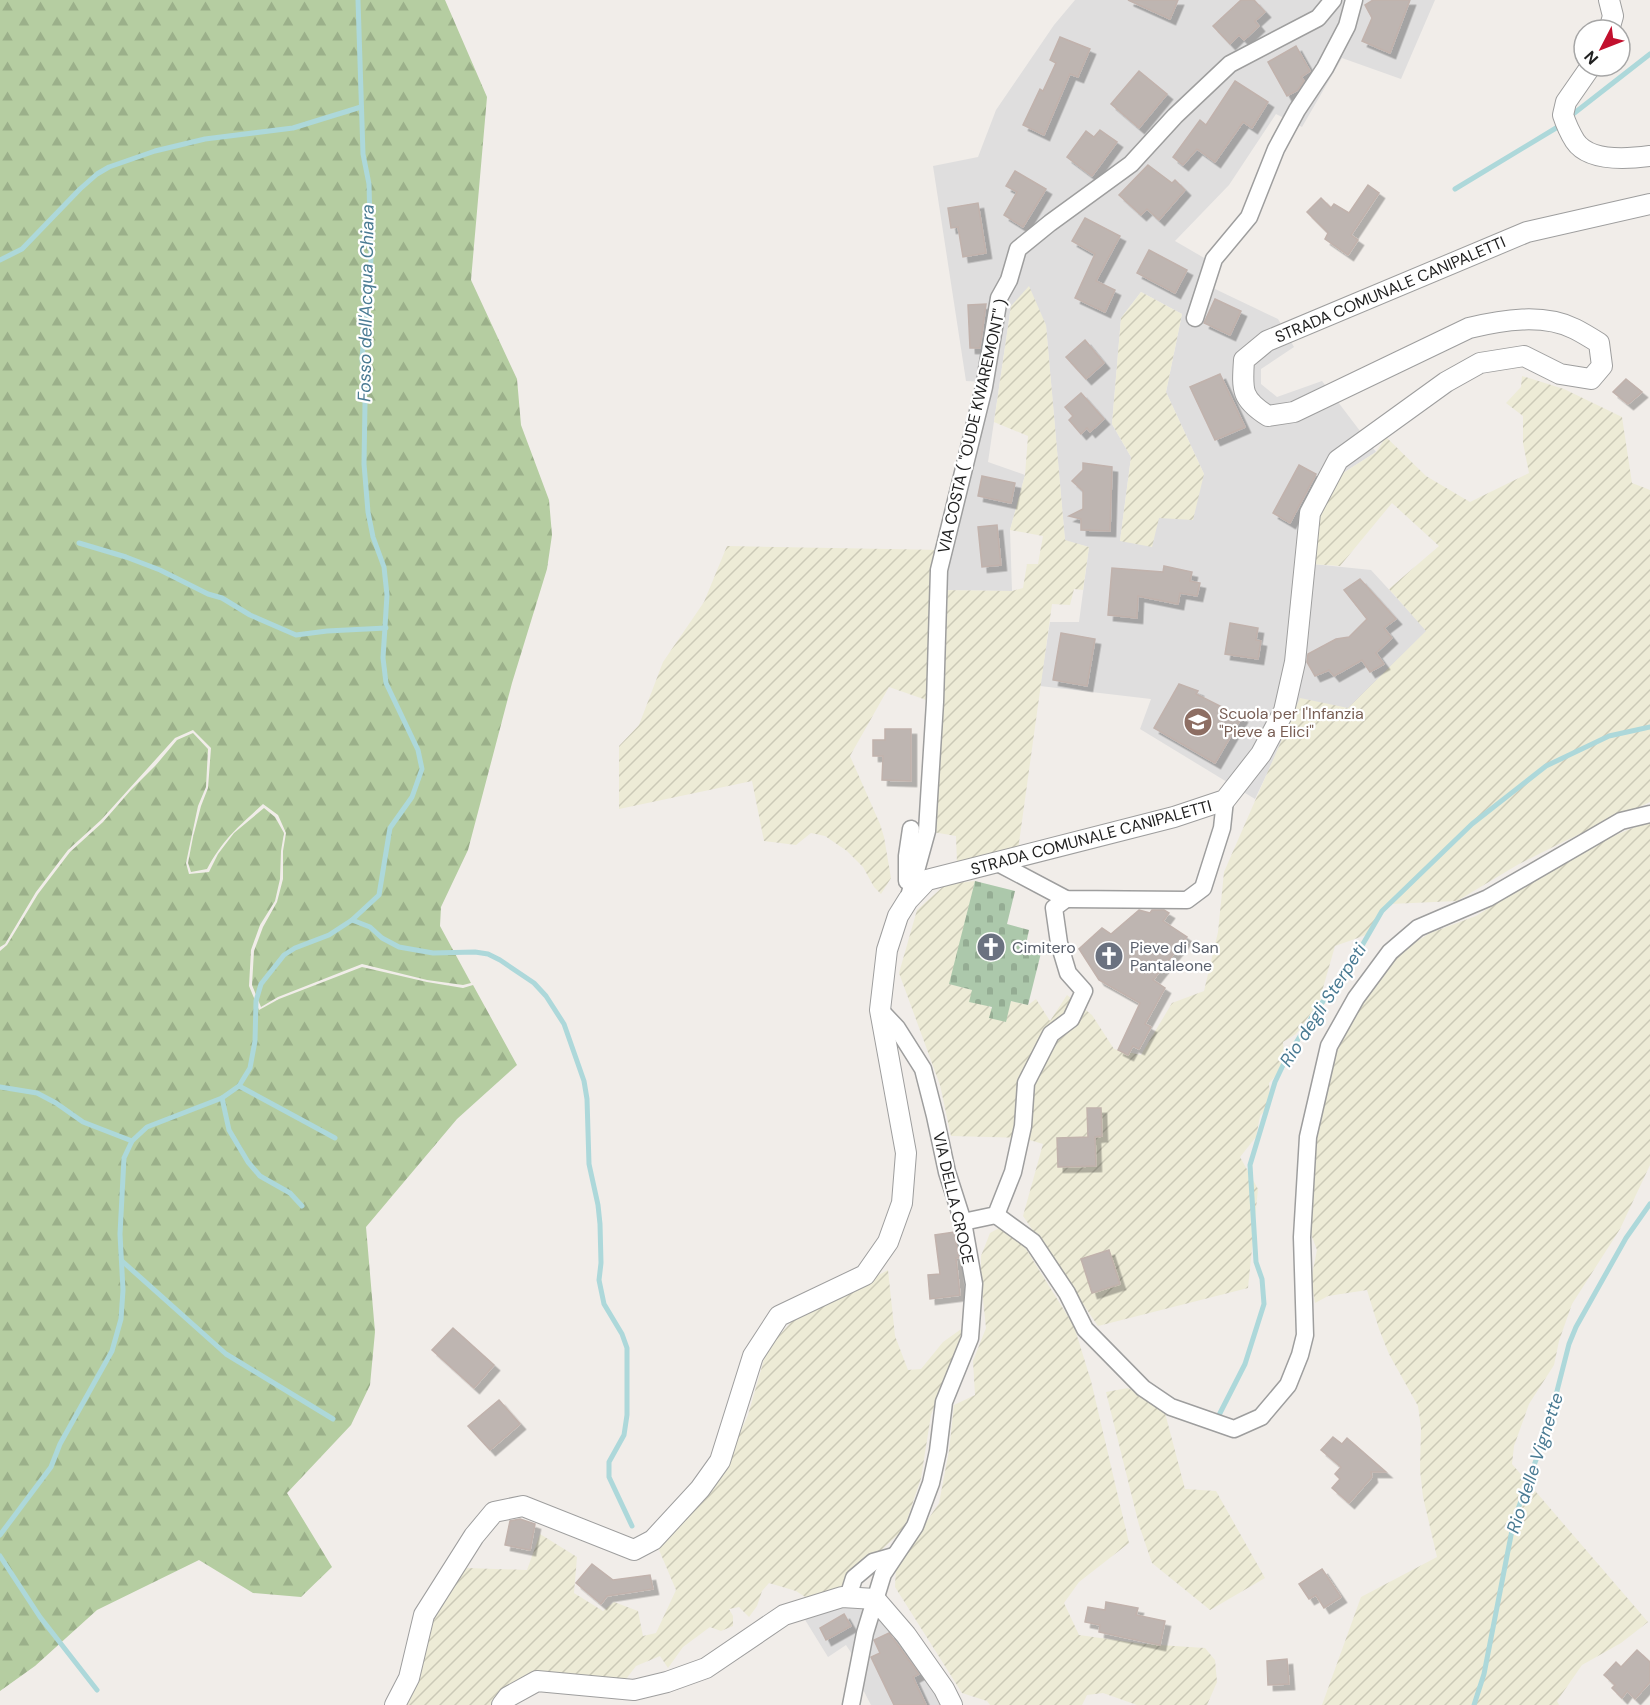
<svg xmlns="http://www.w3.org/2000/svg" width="1650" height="1705" viewBox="0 0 1650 1705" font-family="'DM Sans',sans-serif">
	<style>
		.residential { fill: #dfdede; fill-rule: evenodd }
		.farmland { fill: url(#farmland-furrows) }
		.forest { fill: url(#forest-firs) }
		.cemetery { fill: url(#cemetery-stones) }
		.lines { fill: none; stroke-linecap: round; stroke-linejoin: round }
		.stream { stroke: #add8da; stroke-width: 5 }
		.building { fill: #beb5b1; stroke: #c1b2ac; stroke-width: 1.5; filter: url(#shadow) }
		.minor-casing { stroke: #9e9e9e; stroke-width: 19 }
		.tertiary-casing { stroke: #9e9e9e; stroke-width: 22 }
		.minor { stroke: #fff; stroke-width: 16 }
		.tertiary { stroke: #fff; stroke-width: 20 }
		.labels { text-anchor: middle; stroke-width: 4.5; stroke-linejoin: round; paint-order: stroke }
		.street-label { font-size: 16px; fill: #212121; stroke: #fff }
		.education-label { font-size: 16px; fill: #785e54; stroke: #fff; text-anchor: start }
		.worship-label { font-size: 16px; fill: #5b616d; stroke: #fff; text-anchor: start }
		.water-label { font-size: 18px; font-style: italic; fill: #4a7b93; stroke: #fff }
	</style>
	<defs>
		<pattern id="farmland-furrows" width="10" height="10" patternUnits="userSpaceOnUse" patternTransform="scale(1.5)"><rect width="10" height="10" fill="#edebd6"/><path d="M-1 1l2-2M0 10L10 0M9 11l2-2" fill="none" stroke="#cbc9b7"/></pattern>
		<pattern id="forest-firs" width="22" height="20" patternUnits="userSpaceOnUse" patternTransform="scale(1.5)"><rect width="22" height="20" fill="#b5cda1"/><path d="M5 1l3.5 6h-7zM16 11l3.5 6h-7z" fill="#9bb08a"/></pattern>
		<pattern id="cemetery-stones" width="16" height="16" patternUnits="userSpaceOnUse" patternTransform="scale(1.5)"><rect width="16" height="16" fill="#acc8ab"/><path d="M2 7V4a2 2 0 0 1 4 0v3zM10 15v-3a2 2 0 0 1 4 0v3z" fill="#94ac93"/></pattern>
		<filter id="shadow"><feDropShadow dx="5.5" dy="5.5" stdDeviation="0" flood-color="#0004"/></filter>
	</defs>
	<rect width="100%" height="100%" fill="#f1ede9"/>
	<g class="residential">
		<path d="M1075 0H1435L1401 79 1342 58 1302 127 1276 114 1229 185 1175 241 1218 266 1213 288 1278 319 1294 347 1261 369V384L1277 397 1322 381 1376 452 1343 473 1320 513 1313 564 1371 570 1429 633 1348 708 1282 742 1255 799 1140 729 1151 699 1040 686 1050 622H1079L1089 547 1065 541 1046 326 1011 306 988 462 1025 475 1010 530 1012 591 937 590 982 382 966 381 933 166 978 157 996 110 1054 25ZM1141 292 1182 314 1166 392 1204 474 1159 518 1120 541 1131 457 1112 424 1121 318Z"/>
		<polygon points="882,1599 959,1705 871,1705 856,1676 858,1663 846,1645 828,1657 799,1610"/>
	</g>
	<g class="farmland">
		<polygon points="1029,286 1046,325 1065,540 1089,547 1083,590 1074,589 1070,605 1052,604 1018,850 957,864 956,836 927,831 935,703 889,687 850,756 880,824 884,837 891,878 881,894 874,887 863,867 847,851 825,836 811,833 796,845 764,841 752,781 619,809 619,746 639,725 663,662 704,602 727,546 944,550 937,590 1012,591 1023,588 1027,564 1038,564 1043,536 1010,530 1025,475 1028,436 994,422 1011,306"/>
		<polygon points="1141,292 1182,314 1166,392 1204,474 1193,520 1159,518 1152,547 1120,541 1131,457 1112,424 1121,318"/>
		<polygon points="1522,376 1564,389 1622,417 1632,483 1650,490 1650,802 1565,841 1519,864 1457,901 1390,904 1366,935 1335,946 1319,1002 1296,1034 1283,1042 1285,1065 1269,1083 1270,1104 1260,1116 1256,1137 1240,1157 1258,1189 1248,1288 1098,1326 1023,1216 1043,1144 1023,1138 951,1136 940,1085 899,973 917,910 946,884 975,881 950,984 972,990 1005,1022 1011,1001 1028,1005 1036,999 1050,1021 1067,995 1092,1015 1114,1049 1141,1055 1172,1003 1204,991 1218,932 1224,872 1300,698 1348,708 1426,631 1389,589 1439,546 1392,503 1340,566 1312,564 1320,513 1343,473 1376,452 1386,437 1426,476 1470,502 1529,473 1523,443 1523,416 1506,403 1521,387"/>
		<polygon points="1650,821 1650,1165 1620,1229 1572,1304 1559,1341 1554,1365 1529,1404 1514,1446 1512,1464 1648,1622 1621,1643 1582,1665 1557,1701 1559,1705 1322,1705 1361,1597 1437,1557 1423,1497 1420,1470 1421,1428 1418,1406 1389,1354 1379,1329 1367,1290 1328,1296 1315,1303 1311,1280 1317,1250 1307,1224 1315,1136 1339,1038 1376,979 1401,951 1430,933 1476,916 1586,847"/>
		<polygon points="999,1228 1021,1241 1074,1326 1091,1381 1129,1543 1079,1582 1064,1603 1079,1635 1144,1644 1205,1648 1215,1660 1217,1682 1207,1705 1137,1705 1103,1693 1087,1695 1082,1705 990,1705 987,1701 962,1693 895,1587 896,1567 939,1503 949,1451 954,1405 975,1395 973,1361 986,1328 981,1281 981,1256 990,1233"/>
		<polygon points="888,1270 895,1336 908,1370 921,1369 943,1342 964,1327 931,1415 921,1478 904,1529 876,1555 852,1569 842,1588 810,1600 796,1591 769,1583 762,1591 757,1606 749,1617 739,1607 729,1609 733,1616 733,1626 721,1631 710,1627 683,1647 668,1668 660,1656 636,1666 623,1683 552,1675 497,1705 405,1705 438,1598 467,1568 527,1570 540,1534 577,1557 574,1593 603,1611 614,1602 638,1611 643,1636 656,1633 676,1590 657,1545 725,1466 748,1415 767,1349 793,1320"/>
		<polygon points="1128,1388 1164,1409 1185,1489 1216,1491 1265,1578 1210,1610 1152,1563 1139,1525 1106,1392"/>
	</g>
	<g class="forest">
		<path d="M0 0H445L487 97 471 280 517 379 521 425 549 500 552 535 547 569 512 683 468 850 441 907 440 926 471 983 463 985 427 980 362 964 278 997 261 1007 252 985 254 951 263 927 277 902 283 879V851L286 833 278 815 263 804C239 826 223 839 207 869L191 872 188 863 193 837 201 806 208 788 211 748 193 730 175 738 101 820 68 850 36 892 5 944 0 947Z"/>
		<polygon points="193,733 208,749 206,787 198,806 186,863 189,874 209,872 218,854 234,833 264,808 275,817 284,833 281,851 280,879 275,901 260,925 251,950 249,986 259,1010 279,999 362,967 427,982 463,988 473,985 517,1065 457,1119 366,1227 375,1332 370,1385 351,1425 287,1493 332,1567 301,1597 253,1593 199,1560 97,1610 35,1666 0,1691 0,951 7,945 38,894 70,852 103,822 130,791 156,765 177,740"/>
	</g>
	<polygon class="cemetery" points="975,881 1015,891 1007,924 1029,930 1026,944 1042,949 1028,1005 1011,1001 1006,1022 989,1018 992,1007 969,1002 972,990 949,984"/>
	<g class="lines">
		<g class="stream">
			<polyline points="1568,118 1650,54"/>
			<polyline points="1455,189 1561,125"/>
			<polyline points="0,260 22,249 80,189 97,174 109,167 155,151 205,139 293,128 361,107"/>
			<polyline points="79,543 126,557 160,570 208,594 222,598 250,615 296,635 327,631 386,628"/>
			<polyline points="352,920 370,927 382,938 399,947 433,953 475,952 488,954 500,960 534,983 546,996 564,1024 584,1081 587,1099 589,1164 598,1205 600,1224 601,1263 599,1280 604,1304 622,1334 627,1348 627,1415 624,1435 609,1462 609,1477 632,1526"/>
			<polyline points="239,1086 335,1138"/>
			<polyline points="0,1087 37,1093 56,1103 83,1122 132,1141"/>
			<polyline points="222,1098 229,1130 248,1162 260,1176 290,1193 302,1206"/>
			<polyline points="122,1261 226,1354 333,1419"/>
			<polyline points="1217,1419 1245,1364 1264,1304 1262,1279 1256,1262 1250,1165 1275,1082 1286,1059 1318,1007 1341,982 1382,911 1472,824 1546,766 1609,736 1650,727"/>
			<polyline points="0,1535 51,1467 60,1444 112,1351 121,1319 123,1290 120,1234 124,1158 132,1141 147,1127 222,1098 239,1086 250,1068 255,1041 256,1001 261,984 284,955 295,948 329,935 352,920 379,895 390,828 412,797 422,769 418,750 386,683 383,658 387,595 384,567 373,537 368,512 364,464 365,403 362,358 371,259 369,184 363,154 358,0"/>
			<polyline points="0,1556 40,1617 97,1690"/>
			<polyline points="1474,1705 1484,1674 1514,1520 1555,1408 1557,1391 1569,1344 1576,1327 1626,1238 1650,1204"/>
		</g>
	</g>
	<g class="building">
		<polygon points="1128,0 1178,0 1170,19"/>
		<polygon points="1241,0 1254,0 1265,12 1255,21 1259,26 1244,40 1239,35 1230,44 1213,26"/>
		<polygon points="1373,0 1410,0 1390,53 1362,41 1372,18 1365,5"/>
		<polygon points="1060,37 1090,49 1078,77 1070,74 1044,135 1023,125 1040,89 1043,91 1056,63 1050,60"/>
		<polygon points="1296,46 1310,71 1301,77 1304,81 1298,90 1287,96 1268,62"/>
		<polygon points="1139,71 1167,94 1139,128 1111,104"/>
		<polygon points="1235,81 1268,102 1252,128 1243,122 1215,162 1197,149 1183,165 1173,157 1200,120 1206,125"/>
		<polygon points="1100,130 1117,142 1092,176 1067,157 1086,131 1094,137"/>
		<polygon points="1148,165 1172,183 1175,180 1185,190 1159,220 1147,209 1141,215 1119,195"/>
		<polygon points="1015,171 1046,189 1023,227 1004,215 1017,192 1006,186"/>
		<polygon points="1368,185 1379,193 1351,235 1358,240 1348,255 1325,239 1328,233 1307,212 1321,198 1331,208 1334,204 1349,213"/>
		<polygon points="978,203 986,253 963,257 958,227 951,228 948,208"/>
		<polygon points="1085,218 1120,236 1096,281 1115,290 1105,312 1075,298 1095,254 1072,241"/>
		<polygon points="1149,250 1187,270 1175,293 1137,273"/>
		<polygon points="1215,299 1241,311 1230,335 1204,323"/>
		<polygon points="986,304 980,348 970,348 968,305"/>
		<polygon points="1085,340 1104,363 1086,379 1066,357"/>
		<polygon points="1220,374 1245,427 1215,440 1190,387"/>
		<polygon points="1626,379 1642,392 1628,404 1613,392"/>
		<polygon points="1081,393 1104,419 1090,432 1087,428 1081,434 1069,420 1073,416 1065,407"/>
		<polygon points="1083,463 1112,467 1110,531 1081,530 1081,519 1069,516 1083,509 1083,491 1072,481 1083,470"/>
		<polygon points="1299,465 1316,474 1290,523 1273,513"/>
		<polygon points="982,476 1015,483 1011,503 978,496"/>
		<polygon points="997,525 1001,565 982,567 978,527"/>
		<polygon points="1164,566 1192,572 1190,581 1200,583 1197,596 1180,593 1178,604 1138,596 1137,618 1108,615 1112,568 1163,572"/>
		<polygon points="1360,579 1396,619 1384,628 1392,638 1376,653 1384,664 1370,672 1362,660 1334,676 1329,670 1315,676 1307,662 1308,654 1336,639 1349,637 1367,619 1344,590"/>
		<polygon points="1230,623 1258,628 1256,640 1261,641 1258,659 1225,654"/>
		<polygon points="1061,633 1095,639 1087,686 1053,680"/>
		<polygon points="1179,684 1198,691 1196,694 1242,717 1215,763 1154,728"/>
		<polygon points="885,729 911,729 911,781 882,780 883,756 873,756 873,740 885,740"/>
		<polygon points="1139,910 1150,913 1152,910 1164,910 1169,913 1163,921 1187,937 1153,980 1165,988 1145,1024 1151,1027 1139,1049 1133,1046 1128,1055 1118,1050 1140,1003 1099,980 1079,949 1102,928 1111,934"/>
		<polygon points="1087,1108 1101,1108 1102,1136 1095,1137 1096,1166 1058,1167 1057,1138 1088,1137"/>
		<polygon points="954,1232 959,1258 956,1258 960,1295 930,1299 928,1275 940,1274 935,1235"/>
		<polygon points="1109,1250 1120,1284 1092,1293 1081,1259"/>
		<polygon points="453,1328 494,1365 474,1388 432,1350"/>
		<polygon points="499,1400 520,1424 490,1450 468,1426"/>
		<polygon points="1333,1437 1342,1444 1347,1438 1386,1472 1371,1472 1372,1477 1349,1503 1332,1488 1340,1479 1335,1474 1341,1467 1321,1450"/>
		<polygon points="520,1519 535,1524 530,1550 505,1545 510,1521"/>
		<polygon points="592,1564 613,1580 650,1575 653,1589 607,1596 601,1604 576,1583"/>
		<polygon points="1322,1569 1341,1597 1324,1608 1316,1595 1309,1599 1299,1584"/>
		<polygon points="1106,1602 1138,1608 1136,1615 1165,1621 1160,1645 1099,1632 1100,1625 1085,1622 1088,1607 1105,1610"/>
		<polygon points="844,1614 851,1626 826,1640 820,1628"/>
		<polygon points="889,1633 919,1674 913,1677 926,1705 894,1705 871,1657 880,1653 874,1640"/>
		<polygon points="1637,1650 1650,1662 1650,1682 1635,1699 1627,1691 1622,1698 1612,1688 1615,1685 1604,1675 1616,1662 1621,1667"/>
		<polygon points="1287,1659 1289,1684 1268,1685 1267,1661"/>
	</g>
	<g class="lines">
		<g class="minor-casing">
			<g id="minor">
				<polyline points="1195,318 1214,259 1249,217 1276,149 1297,110 1325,68 1347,26 1354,0"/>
				<polyline points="996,862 1066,899 1187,900 1203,888 1222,828 1225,800"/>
				<polyline points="907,881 907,856 911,829"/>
				<polyline points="908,900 927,831 935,702 939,570 984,387 999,298 1009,280 1018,249 1050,223 1131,164 1175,116 1230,64 1318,18 1333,0"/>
				<polyline points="996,1215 1033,1242 1067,1293 1085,1329 1143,1388 1171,1407 1234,1429 1261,1417 1288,1385 1300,1355 1305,1335 1302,1237 1308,1137 1329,1046 1356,998 1390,952 1418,928 1488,898 1621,821 1650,814"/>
				<polyline points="963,1222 996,1215 1013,1172 1023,1126 1026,1083 1051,1034 1071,1019 1084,991 1068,973 1059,943 1054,908 1066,899"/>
				<polyline points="848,1597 854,1578 873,1562 894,1556"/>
				<polyline points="851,1705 865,1633 883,1574 915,1526 931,1483 938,1451 944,1402 970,1338 974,1284 963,1222 947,1172 935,1116 923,1069 897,1028 880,1010"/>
			</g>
		</g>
		<g class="tertiary-casing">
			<g id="tertiary">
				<polyline points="1609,0 1613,16 1609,30"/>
				<path d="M1591 66 1566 102 1563 115C1566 124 1570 133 1575 141 1589 162 1628 159 1650 156"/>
				<path d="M395 1705 409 1678 424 1615 474 1536 494 1512 523 1506 634 1550 653 1540 700 1489 720 1461 753 1356 779 1316 865 1275 888 1242 902 1203 906 1153 880 1010 887 950 898 916 908 900 927 880 1174 817 1225 800 1261 754 1284 711 1295 662 1310 513 1338 460 1446 382 1480 363 1524 356 1560 374 1591 379 1602 366 1599 343C1591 338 1583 333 1575 329 1543 313 1502 320 1469 328L1294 412 1268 416C1241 399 1242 390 1244 360L1267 341 1527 232 1650 204"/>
				<polyline points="502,1705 508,1697 537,1681 634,1690 667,1682 706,1668 784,1615 842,1597 875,1599 906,1635 944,1689 952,1705"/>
			</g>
		</g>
		<use href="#minor" class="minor"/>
		<use href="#tertiary" class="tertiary"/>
	</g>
	<defs>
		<g id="school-disc" transform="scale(1.5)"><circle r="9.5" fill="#8d6e63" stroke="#fff"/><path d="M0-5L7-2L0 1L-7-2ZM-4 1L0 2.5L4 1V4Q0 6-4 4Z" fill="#fff"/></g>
		<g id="church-disc" transform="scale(1.5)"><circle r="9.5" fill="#6b7280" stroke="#fff"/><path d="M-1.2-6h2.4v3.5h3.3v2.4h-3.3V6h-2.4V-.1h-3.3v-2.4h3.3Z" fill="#fff"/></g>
	</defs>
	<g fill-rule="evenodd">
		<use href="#school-disc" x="1198" y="722"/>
		<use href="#church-disc" x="991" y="947"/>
		<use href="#church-disc" x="1109" y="956"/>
	</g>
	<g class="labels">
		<g class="street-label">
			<text transform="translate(1390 289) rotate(-23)" y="6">STRADA COMUNALE CANIPALETTI</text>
			<text transform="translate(972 426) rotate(-77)" y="6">VIA COSTA ( "OUDE KWAREMONT" )</text>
			<text transform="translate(1091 837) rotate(-15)" y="6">STRADA COMUNALE CANIPALETTI</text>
			<text transform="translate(954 1198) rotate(77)" y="6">VIA DELLA CROCE</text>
		</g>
		<g class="education-label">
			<text x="1219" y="719">Scuola per l'Infanzia<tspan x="1219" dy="18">"Pieve a Elici"</tspan></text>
		</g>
		<g class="worship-label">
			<text x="1012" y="953">Cimitero</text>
			<text x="1130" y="953">Pieve di San<tspan x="1130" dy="18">Pantaleone</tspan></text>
		</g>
		<g class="water-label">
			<text transform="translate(366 303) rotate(-89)" y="6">Fosso dell'Acqua Chiara</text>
			<text transform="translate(1323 1005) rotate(-57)" y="6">Rio degli Sterpeti</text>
			<text transform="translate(1535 1463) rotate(-72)" y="6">Rio delle Vignette</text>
		</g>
	</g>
	<g transform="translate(1602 48) rotate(228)"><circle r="28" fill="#ffffff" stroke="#a6a6a6" stroke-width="1.5"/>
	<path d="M0-4.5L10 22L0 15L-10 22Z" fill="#c2102e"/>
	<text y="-9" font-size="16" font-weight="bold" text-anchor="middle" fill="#212121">N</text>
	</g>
</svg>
